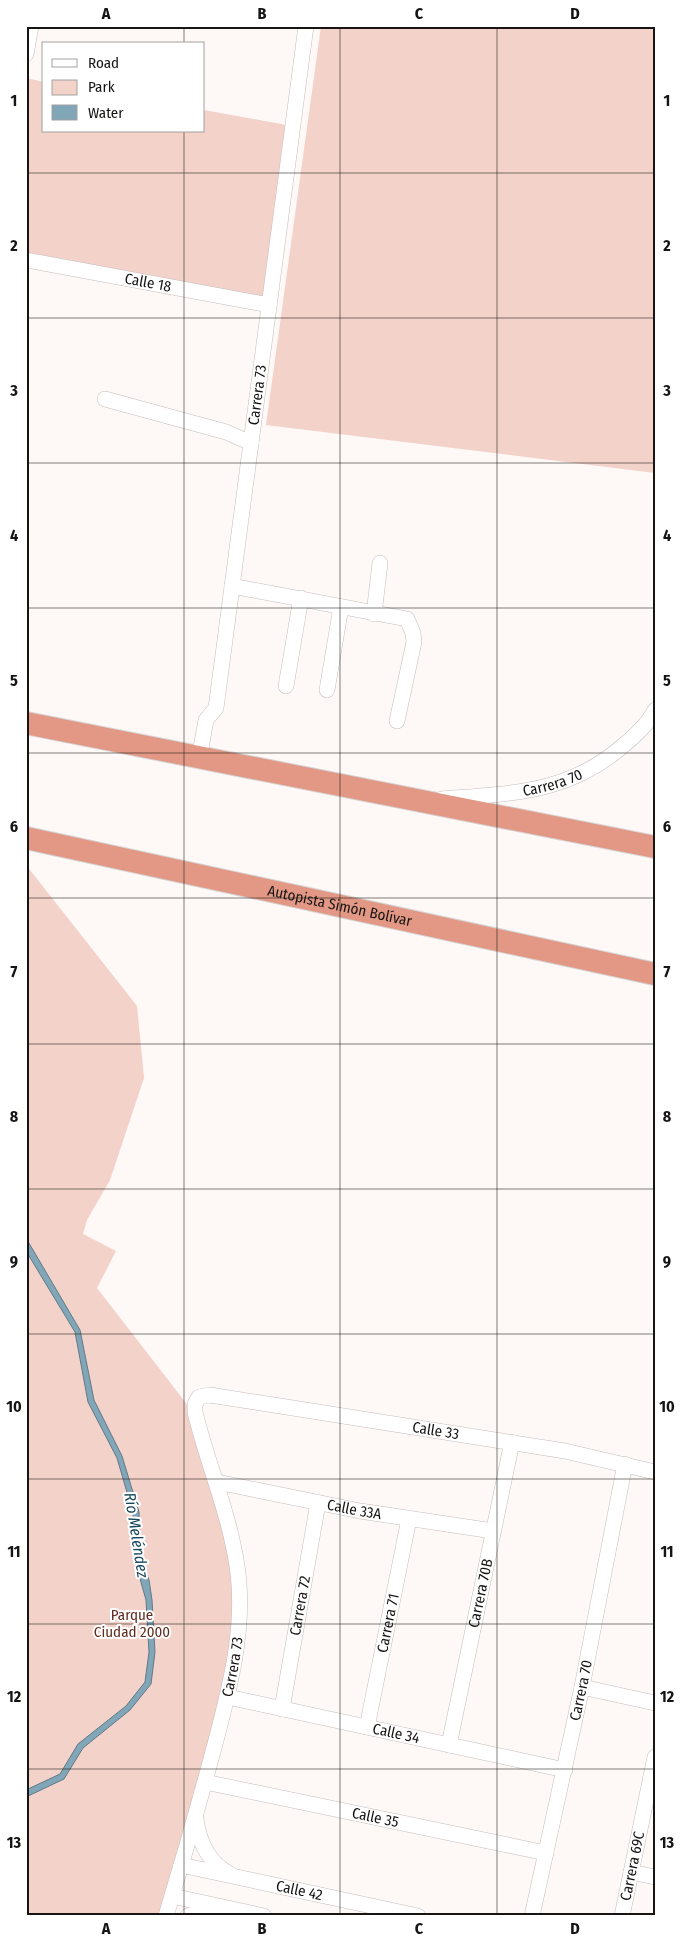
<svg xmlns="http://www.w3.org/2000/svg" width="681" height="1942" viewBox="0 0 681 1942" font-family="'Fira Sans Condensed',sans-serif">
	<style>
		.green { fill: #f3d2ca }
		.water { fill: #81a6b8; stroke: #617a87 }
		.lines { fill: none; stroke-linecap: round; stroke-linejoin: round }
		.minor-casing { stroke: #c4bdbc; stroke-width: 16 }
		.highway-casing { stroke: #d5d5d5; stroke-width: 24 }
		.minor { stroke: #fff; stroke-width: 15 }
		.highway { stroke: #e29885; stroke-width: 22 }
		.grid { fill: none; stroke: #171514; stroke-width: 1; stroke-opacity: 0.55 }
		.labels { text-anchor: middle; stroke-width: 4; stroke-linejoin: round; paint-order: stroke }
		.street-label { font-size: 15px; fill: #171514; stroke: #fff }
		.park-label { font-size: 15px; fill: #612d20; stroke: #fff }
		.water-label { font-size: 16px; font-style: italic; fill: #17485d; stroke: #fff }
		.neatline { fill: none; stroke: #171514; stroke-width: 2 }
		.grid-label { font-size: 16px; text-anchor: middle; font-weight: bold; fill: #171514 }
	</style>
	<rect width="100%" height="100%" fill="#fef8f6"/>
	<g class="green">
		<polygon points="321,26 655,26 655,473 266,425"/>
		<polygon points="26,78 44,82 44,131 204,131 204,110 292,126 269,305 26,260"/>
		<polygon points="26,865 137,1006 144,1078 110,1180 87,1220 83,1234 116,1251 97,1288 196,1416 217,1482 239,1625 166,1916 26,1916"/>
	</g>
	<polygon class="water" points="26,1238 80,1330 94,1400 122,1456 139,1512 141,1559 149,1580 152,1600 155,1652 151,1684 130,1710 83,1748 64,1779 26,1797 26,1790 60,1774 78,1744 126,1706 145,1682 149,1652 146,1600 135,1561 133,1513 117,1458 88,1402 75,1332 26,1251"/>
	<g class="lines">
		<g class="minor-casing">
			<g id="minor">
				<polyline points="26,54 31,26"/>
				<path id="s1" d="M26 260 269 305"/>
				<polyline points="105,399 226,432 251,443"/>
				<polyline points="232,586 407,619 413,633 414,642 397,721"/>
				<polyline points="374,614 380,563"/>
				<polyline points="286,686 301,598"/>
				<polyline points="327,690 341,607"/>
				<path id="s2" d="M199 759 206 720 216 708 306 26"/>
				<path id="s3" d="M442 799C513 793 569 794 625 744 637 734 648 724 655 710"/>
				<path id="s4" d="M217 1482 360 1511 493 1531"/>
				<polyline points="582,1687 655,1703"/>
				<path id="s5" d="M228 1697 565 1770"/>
				<path id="s6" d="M282 1709 318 1503"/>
				<path id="s7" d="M367 1727 409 1519"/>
				<path id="s8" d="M449 1745 512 1442"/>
				<path id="s9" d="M205 1782 546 1853"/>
				<path d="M196 1819C199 1842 209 1863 230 1874"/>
				<path id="s10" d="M181 1865 418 1916"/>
				<polyline points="631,1872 655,1877"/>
				<polyline points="172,1896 264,1916"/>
				<path id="s11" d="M166 1916C183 1860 199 1804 214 1748 229 1691 245 1632 238 1573 231 1517 208 1466 195 1412V1404L199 1397 210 1395 565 1451 655 1472"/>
				<polyline points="188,1916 215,1908"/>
				<path id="s12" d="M532 1916 582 1687 625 1464"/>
				<path id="s13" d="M622 1916 655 1757"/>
			</g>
		</g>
		<g class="highway-casing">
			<g id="highway">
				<path d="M26 723C235 766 445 804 655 847"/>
				<path id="s14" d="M26 838 655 974"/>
			</g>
		</g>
		<use href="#minor" class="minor"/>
		<use href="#highway" class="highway"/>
	</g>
	<path class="grid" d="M184 26V44M340 26V1916M497 26V1916M184 131V1916M26 173H655M26 318H655M26 463H655M26 608H655M26 753H655M26 898H655M26 1044H655M26 1189H655M26 1334H655M26 1479H655M26 1624H655M26 1769H655"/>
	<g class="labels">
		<g class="street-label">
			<text dy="5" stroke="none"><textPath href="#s1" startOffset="124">Calle 18</textPath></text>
			<text dy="5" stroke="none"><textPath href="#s2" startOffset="371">Carrera 73</textPath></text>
			<text dy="5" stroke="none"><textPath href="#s3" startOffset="112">Carrera 70</textPath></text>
			<text dy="5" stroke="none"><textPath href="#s14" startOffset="321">Autopista Simón Bolívar</textPath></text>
			<text dy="5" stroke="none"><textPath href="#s11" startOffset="775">Calle 33</textPath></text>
			<text dy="5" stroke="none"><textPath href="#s4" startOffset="140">Calle 33A</textPath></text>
			<text dy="5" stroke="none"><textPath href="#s8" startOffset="155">Carrera 70B</textPath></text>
			<text dy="5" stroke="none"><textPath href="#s6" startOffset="105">Carrera 72</textPath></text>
			<text dy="5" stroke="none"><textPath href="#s7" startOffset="106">Carrera 71</textPath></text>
			<text dy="5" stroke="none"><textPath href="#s11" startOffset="258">Carrera 73</textPath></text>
			<text dy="5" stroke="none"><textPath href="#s12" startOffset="231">Carrera 70</textPath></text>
			<text dy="5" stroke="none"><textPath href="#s5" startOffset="172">Calle 34</textPath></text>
			<text dy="5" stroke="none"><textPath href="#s9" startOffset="174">Calle 35</textPath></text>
			<text dy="5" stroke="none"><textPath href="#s13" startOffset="51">Carrera 69C</textPath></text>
			<text dy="5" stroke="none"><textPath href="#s10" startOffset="121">Calle 42</textPath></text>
		</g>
		<g class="park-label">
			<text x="132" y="1620">Parque<tspan x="132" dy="17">Ciudad 2000</tspan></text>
		</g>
		<g class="water-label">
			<text transform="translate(137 1535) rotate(81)" y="6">Río Meléndez</text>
		</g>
	</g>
	<rect width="681" height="1942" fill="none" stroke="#ffffff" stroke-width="55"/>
	<rect x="42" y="42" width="162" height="90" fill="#ffffff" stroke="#a2a1a1"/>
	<rect x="52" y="59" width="25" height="8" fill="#ffffff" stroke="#a2a1a1"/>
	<text x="88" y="68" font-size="15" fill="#171514">Road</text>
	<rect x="52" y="80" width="25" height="15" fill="#f3d2ca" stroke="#a2a1a1"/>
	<text x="88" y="92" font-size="15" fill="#171514">Park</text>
	<rect x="52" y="105" width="25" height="15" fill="#81a6b8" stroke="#a2a1a1"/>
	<text x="88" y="118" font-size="15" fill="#171514">Water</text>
	<rect x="28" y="28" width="626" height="1886" class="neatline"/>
	<g class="grid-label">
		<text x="106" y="19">A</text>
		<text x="262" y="19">B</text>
		<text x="419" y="19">C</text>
		<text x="575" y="19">D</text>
		<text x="14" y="106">1</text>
		<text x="667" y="106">1</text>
		<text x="14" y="251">2</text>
		<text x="667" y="251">2</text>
		<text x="14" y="396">3</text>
		<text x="667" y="396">3</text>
		<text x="14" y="541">4</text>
		<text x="667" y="541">4</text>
		<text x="14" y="686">5</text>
		<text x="667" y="686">5</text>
		<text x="14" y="832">6</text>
		<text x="667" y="832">6</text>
		<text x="14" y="977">7</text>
		<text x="667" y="977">7</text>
		<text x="14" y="1122">8</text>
		<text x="667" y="1122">8</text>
		<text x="14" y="1267">9</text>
		<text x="667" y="1267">9</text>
		<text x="14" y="1412">10</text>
		<text x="667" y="1412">10</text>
		<text x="14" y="1557">11</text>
		<text x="667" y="1557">11</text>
		<text x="14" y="1702">12</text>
		<text x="667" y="1702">12</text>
		<text x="14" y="1848">13</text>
		<text x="667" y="1848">13</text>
		<text x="106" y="1934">A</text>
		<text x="262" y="1934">B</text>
		<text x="419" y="1934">C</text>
		<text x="575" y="1934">D</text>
	</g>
</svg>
